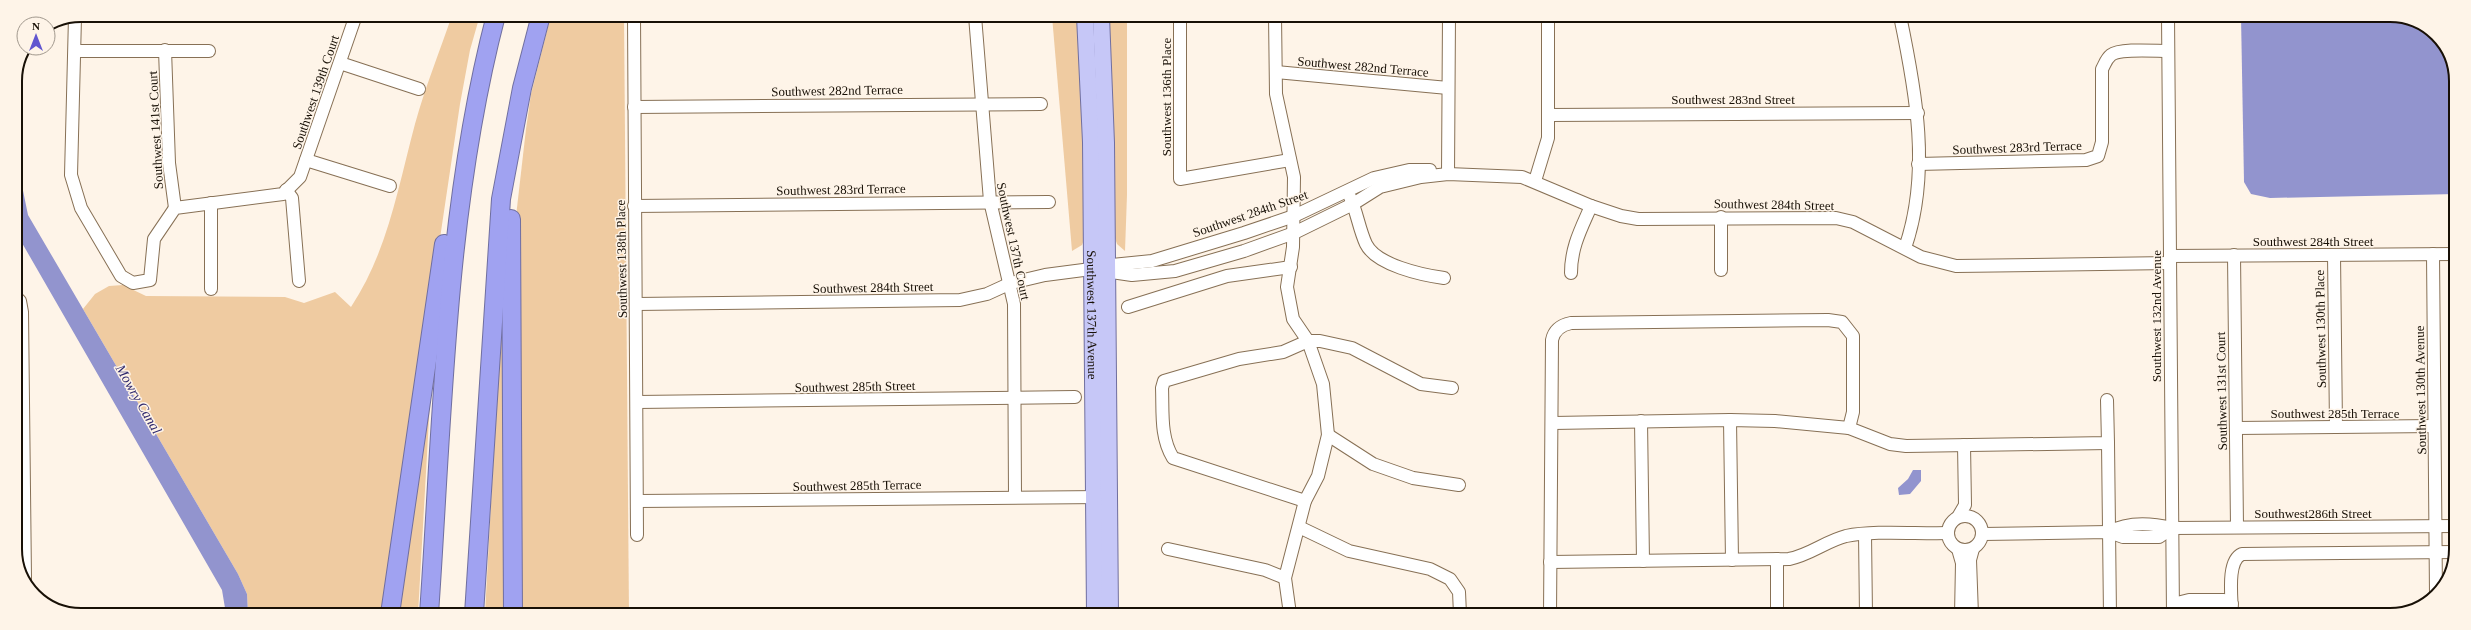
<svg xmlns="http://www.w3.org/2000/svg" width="2471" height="630" viewBox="0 0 2471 630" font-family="'Times New Roman',serif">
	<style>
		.green { fill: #efcba1 }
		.water { fill: #9294ce }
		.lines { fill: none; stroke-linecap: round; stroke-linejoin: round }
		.minor-casing { stroke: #877055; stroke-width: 14 }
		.major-casing { stroke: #706f9f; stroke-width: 18 }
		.highway-casing { stroke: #706f9f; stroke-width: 20 }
		.minor { stroke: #fff; stroke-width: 12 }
		.major { stroke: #c6c7f7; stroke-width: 16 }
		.highway { stroke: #a0a2f1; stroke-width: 18 }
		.labels { text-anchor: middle; stroke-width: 3; stroke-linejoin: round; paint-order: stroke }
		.street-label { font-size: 13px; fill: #181006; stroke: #fef4e8 }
		.water-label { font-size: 14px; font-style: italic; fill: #2e286d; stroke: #fef4e8 }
		.rim { fill: none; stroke: #181006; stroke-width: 2 }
	</style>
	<rect width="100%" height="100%" fill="#fef4e8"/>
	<g class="green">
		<path d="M452 15H480L470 50 460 104 384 614H248L247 594 238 574 83 309 95 294 109 286 123 285 146 296 285 297 304 303 335 292 351 307C388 251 398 187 415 124 425 87 440 51 452 15Z"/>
		<polygon points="551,15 624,15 629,614 516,614 515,225 526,129 531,94"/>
		<polygon points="1052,16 1080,16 1086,234 1082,245 1072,251"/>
		<polygon points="1107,16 1127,16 1127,195 1125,251 1117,244 1114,235"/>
		<polygon points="503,281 508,614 485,614"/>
		<polygon points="432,366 418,614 394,614"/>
	</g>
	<g class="water">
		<polygon points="2241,16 2403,16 2440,38 2456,76 2456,194 2270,198 2251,194 2244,182"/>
		<polygon points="17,75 19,171 28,215 238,574 247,594 248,614 226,614 222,590 18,236 15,229 15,80"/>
		<polygon points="1913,470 1921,470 1921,481 1910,494 1899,495 1898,488 1908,479"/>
	</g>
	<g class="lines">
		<g class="minor-casing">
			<g id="minor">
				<polyline points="634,15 637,535"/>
				<polyline points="975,16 990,201 1014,304 1015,497"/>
				<polyline points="1180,16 1180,179 1290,160"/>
				<polyline points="1275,16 1276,94 1294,177 1293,247 1287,287 1293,319 1308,341 1323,384 1328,435 1318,476 1305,501 1285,578 1290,614"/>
				<path d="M1900 16C1916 92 1931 173 1905 248"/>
				<polyline points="2168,16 2173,615"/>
				<polyline points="75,17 71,175 81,208 121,276 133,283 150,280 154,239 175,208 283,194 300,177 356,15"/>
				<polyline points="165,50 169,163 175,208"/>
				<polyline points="75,51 209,51"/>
				<polyline points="340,63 419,89"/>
				<polyline points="1276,72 1448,88"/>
				<polyline points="634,107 1041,104"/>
				<polyline points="1549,115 1918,113"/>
				<polyline points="306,160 390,186"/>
				<path d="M1918 164 2086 160 2098 156 2102 142V69C2105 64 2106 59 2111 55 2120 48 2155 51 2168 51"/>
				<polyline points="1448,174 1449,16"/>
				<polyline points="1535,181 1548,138 1548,16"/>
				<polyline points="286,190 292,198 299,281"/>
				<path d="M1350 197C1357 212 1359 229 1366 244 1376 265 1422 275 1444 278"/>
				<polyline points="634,206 1049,202"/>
				<polyline points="2433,254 2436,595"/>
				<polyline points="2234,255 2237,527"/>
				<polyline points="2334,255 2336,427"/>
				<polyline points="2170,256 2455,254"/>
				<polyline points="1107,270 1112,265 1152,261 1244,233 1294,216 1374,178 1409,170 1430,170"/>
				<polyline points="1721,270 1721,217"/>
				<path d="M1571 273C1571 247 1581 229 1591 206"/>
				<polyline points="211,289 211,203"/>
				<polyline points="15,296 20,301 22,312 25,579"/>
				<polyline points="636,304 960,300 987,294 1011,283 1045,275 1091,269 1132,275 1175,271 1244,251 1294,233 1353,204 1380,187 1421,177 1448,174 1522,177 1591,206 1621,216 1638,219 1836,218 1853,222 1921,257 1956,266 2170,263"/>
				<polyline points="1128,307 1227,276 1291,267"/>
				<polyline points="637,402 1075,397"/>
				<polyline points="1730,420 1732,560"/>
				<polyline points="1641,421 1643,561"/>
				<polyline points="1553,423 1730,420 1775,421 1849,428 1890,444 1906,446 2108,443 2107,400"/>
				<polyline points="2236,428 2434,426"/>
				<polyline points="1328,435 1373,464 1413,478 1459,485"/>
				<polyline points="2108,443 2110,615"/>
				<polyline points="638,501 1102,497"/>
				<path d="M1305 501 1173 458C1160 437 1163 412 1162 388L1164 381 1239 359 1283 352 1308 341H1320L1352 348 1421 384 1452 388"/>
				<circle cx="1965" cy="533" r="17"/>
				<polyline points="1958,517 1965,505 1964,445"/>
				<polyline points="1299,527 1349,551 1430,569 1450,579 1459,592 1460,614"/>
				<path d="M2109 532C2127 522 2151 523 2172 528L2455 526"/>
				<polyline points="1865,534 1866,615"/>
				<polyline points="1983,534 2109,532 2123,537 2159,537 2172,528"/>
				<polyline points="1168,549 1265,570 1285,578"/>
				<polyline points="1958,549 1962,563 1961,615"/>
				<polyline points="1777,559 1777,615"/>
				<path d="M1550 562 1789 559C1810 555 1826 541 1846 536 1875 530 1917 534 1948 533"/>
				<path d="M2189 600H2224L2232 604C2215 614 2191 610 2173 604Z"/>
				<path d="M1550 615 1552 340C1554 330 1561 325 1571 323L1828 320 1842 322 1853 336V412L1849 428"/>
				<polyline points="1972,615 1970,560 1973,549"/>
				<path d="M2232 615C2232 599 2226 561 2242 554L2455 552"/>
			</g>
		</g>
		<g class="major-casing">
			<g id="major">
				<path id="s1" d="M1085 16 1091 142 1095 614"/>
				<polyline points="1101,16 1106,143 1110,614"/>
			</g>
		</g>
		<g class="highway-casing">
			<g id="highway">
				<polyline points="511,219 513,614"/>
				<polyline points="390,614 444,244"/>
				<path d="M429 614C443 414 445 210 496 15"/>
				<polyline points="474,614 501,199 522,88 541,15"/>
			</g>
		</g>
		<use href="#minor" class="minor"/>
		<use href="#major" class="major"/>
		<use href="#highway" class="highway"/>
	</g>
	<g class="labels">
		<g class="street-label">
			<text transform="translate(1363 66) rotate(5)" y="5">Southwest 282nd Terrace</text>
			<text transform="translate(837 90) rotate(-1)" y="5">Southwest 282nd Terrace</text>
			<text transform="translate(315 92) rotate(-71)" y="5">Southwest 139th Court</text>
			<text transform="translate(1166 97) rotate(-90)" y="5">Southwest 136th Place</text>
			<text x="1733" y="104">Southwest 283nd Street</text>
			<text transform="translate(155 130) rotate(-93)" y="5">Southwest 141st Court</text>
			<text transform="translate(2017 147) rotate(-2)" y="5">Southwest 283rd Terrace</text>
			<text transform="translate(841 189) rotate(-1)" y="5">Southwest 283rd Terrace</text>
			<text transform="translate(1774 204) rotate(1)" y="5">Southwest 284th Street</text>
			<text transform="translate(1250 213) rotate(-19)" y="5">Southwest 284th Street</text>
			<text transform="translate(1014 241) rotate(78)" y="5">Southwest 137th Court</text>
			<text x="2313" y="246">Southwest 284th Street</text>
			<text transform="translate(621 259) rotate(-91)" y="5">Southwest 138th Place</text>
			<text transform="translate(873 287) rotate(-1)" y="5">Southwest 284th Street</text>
			<text dy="5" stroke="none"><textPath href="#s1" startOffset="299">Southwest 137th Avenue</textPath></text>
			<text transform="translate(2156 316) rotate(-90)" y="5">Southwest 132nd Avenue</text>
			<text transform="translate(2320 329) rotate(-91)" y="5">Southwest 130th Place</text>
			<text transform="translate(855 386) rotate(-1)" y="5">Southwest 285th Street</text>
			<text transform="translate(2420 390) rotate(-91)" y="5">Southwest 130th Avenue</text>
			<text transform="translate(2221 391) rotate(-91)" y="5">Southwest 131st Court</text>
			<text x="2335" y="418">Southwest 285th Terrace</text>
			<text transform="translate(857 485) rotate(-1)" y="5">Southwest 285th Terrace</text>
			<text x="2313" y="518">Southwest286th Street</text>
		</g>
		<g class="water-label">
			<text transform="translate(139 399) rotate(60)" y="5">Mowry Canal</text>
		</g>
	</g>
	<path d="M0 0H2471V630H0ZM81 22H2390A59 59 0 0 1 2449 81V549A59 59 0 0 1 2390 608H81A59 59 0 0 1 22 549V81A59 59 0 0 1 81 22Z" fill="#fef4e8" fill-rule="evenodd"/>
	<path class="rim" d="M81 22H2390A59 59 0 0 1 2449 81V549A59 59 0 0 1 2390 608H81A59 59 0 0 1 22 549V81A59 59 0 0 1 81 22Z"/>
	<g transform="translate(36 36)"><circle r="19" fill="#fef4e8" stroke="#a2998e"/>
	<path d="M0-3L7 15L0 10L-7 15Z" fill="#6156cf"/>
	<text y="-6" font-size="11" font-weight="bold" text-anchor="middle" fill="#181006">N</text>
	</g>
</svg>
